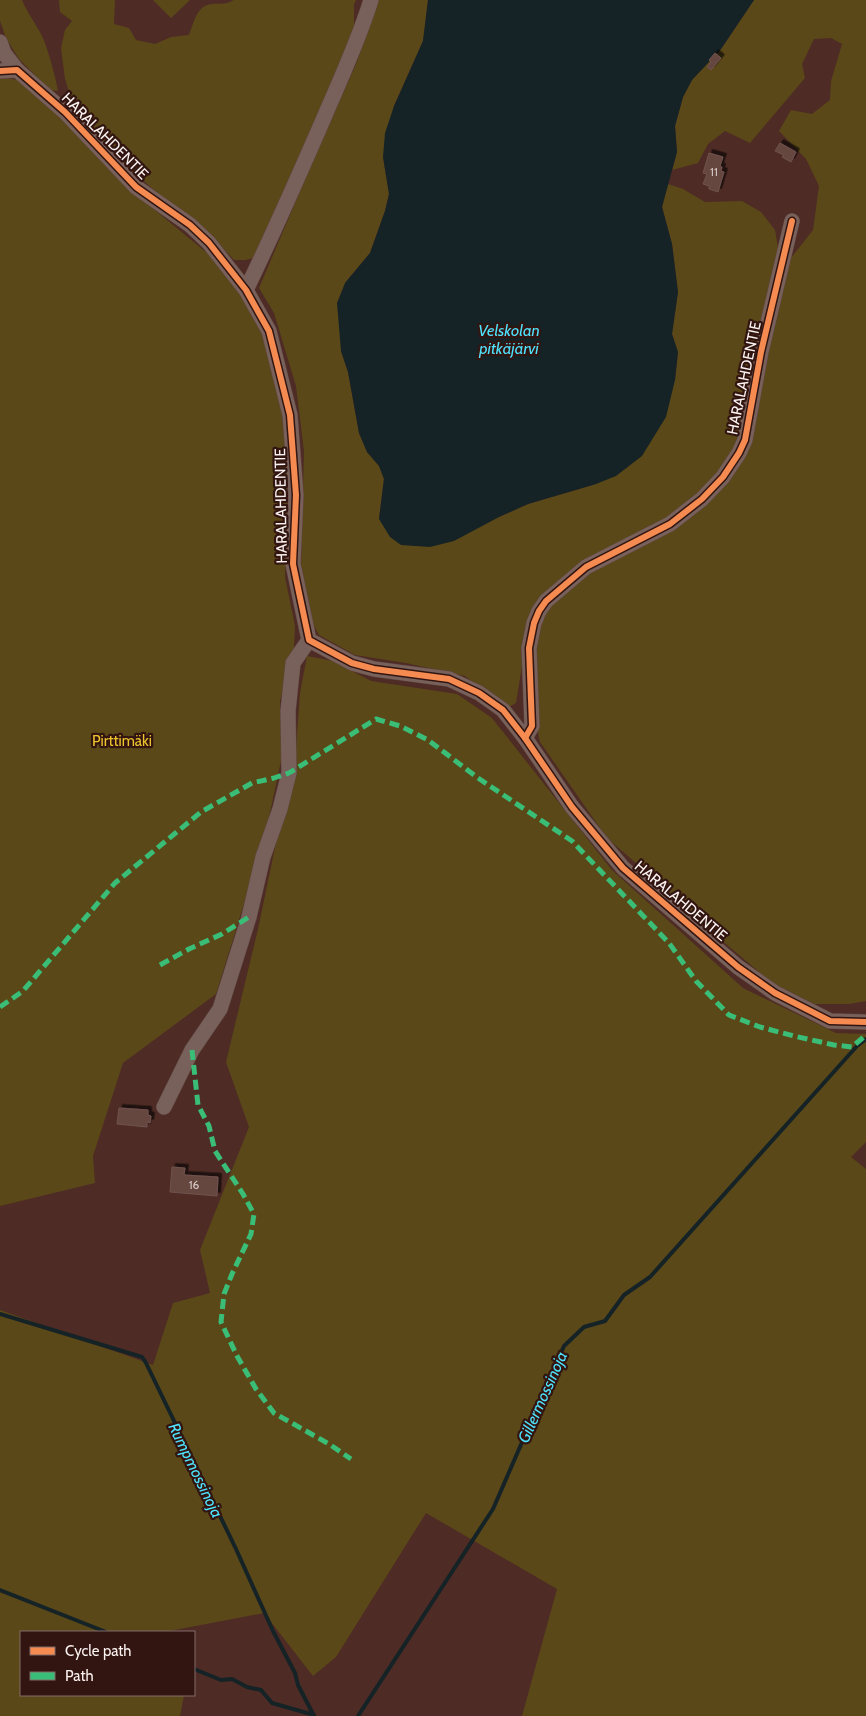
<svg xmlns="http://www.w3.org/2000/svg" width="866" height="1716" viewBox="0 0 866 1716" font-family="Cabin,sans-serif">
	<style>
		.green { fill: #5b4818 }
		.water { fill: #152326 }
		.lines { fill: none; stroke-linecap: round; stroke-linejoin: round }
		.stream { stroke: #152326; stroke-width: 4 }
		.building { fill: #664741; stroke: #6f524e; filter: url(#shadow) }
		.minor-casing { stroke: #5f4641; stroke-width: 16 }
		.minor { stroke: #78605b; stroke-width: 15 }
		.quiet { stroke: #3abd76; stroke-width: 5; stroke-dasharray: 10 5; stroke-linecap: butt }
		.cycleway-casing { stroke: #321510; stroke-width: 9 }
		.cycleway { stroke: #f68b52; stroke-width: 6 }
		.labels { text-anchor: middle; stroke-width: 4.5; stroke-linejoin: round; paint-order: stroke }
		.number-label { font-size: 12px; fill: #d5c7c4 }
		.street-label { font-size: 15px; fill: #faf2f0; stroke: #321510 }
		.park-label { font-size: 15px; fill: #eec42c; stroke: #321510 }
		.water-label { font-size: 16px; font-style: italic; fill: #4ee3fe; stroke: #321510 }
	</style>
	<defs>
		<filter id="shadow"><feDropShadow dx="3.5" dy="-3.5" stdDeviation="0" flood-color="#0009"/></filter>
	</defs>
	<rect width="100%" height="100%" fill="#4e2b25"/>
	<g class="green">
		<path d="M0 0H22C27 12 35 23 41 34 47 45 56 78 58 91L50 90 19 59 6 38 0 21Z"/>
		<path d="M59 0H115L114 24 129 28 136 40 155 44 171 37 189 35C193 25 196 9 207 5 217 2 224 6 234 0H356L354 4V31L258 257 245 260H234L214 238 186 214 154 190 116 157 74 108 65 79 61 48 65 30 72 21 60 12Z"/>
		<polygon points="153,0 190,0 171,18"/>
		<polygon points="378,0 428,0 423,41 394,106 383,157 389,194 385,211 370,253 345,283 341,351 348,372 359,433 367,452 379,466 384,479 379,519 499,517 528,504 596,484 675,380 678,352 672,334 678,292 672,244 662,207 668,184 683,189 705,202 742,201 761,212 775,230 780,259 735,452 699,496 543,599 525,647 516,703 507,708 465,676 406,663 355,655 319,635 308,615 301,569 304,451 296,386 274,313 259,288 310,168 357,62"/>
		<path d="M754 0H866V1001L849 1004H814L771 982 714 934 673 895 607 838 540 742C534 717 529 649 538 625 551 587 614 553 646 532 673 515 700 497 726 480L787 263 813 230 819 186 806 159 779 131 791 110 812 114 830 100 831 81 842 44 831 38 814 39 802 64 805 78 750 143 725 131 708 144 698 163 672 170 677 152 675 126 683 97 692 80 721 49Z"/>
		<polygon points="0,77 18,80 49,105 122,183 212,257 242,292 269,347 281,405 288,466 285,577 295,626 294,647 280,701 281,721 296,736 282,751 282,756 265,836 216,994 123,1063 93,1156 95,1183 0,1206"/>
		<polygon points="307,656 333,661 371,681 457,694 492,718 612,870 743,988 836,1033 866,1034 866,1142 851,1157 866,1169 866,1716 522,1716 557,1589 426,1513 336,1657 313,1676 264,1613 164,1632 21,1632 21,1695 184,1695 180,1716 0,1716 0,1310 153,1365 173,1303 210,1293 200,1250 249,1127 226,1062 258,929 276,843 290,793 296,749 300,693"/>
	</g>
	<polygon class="water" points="428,0 754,0 721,49 692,80 683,97 675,126 677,152 662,207 672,244 678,292 672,334 678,352 675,380 666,417 642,456 616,476 596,484 528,504 499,517 454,541 430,547 401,545 390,537 379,519 384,479 379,466 367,452 359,433 348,372 341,351 337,303 345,283 370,253 385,211 389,194 383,157 385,133 394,106 423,41"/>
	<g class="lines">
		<g class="stream">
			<polyline points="0,1314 142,1357 146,1363 236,1549 273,1631 295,1673 298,1685 314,1716"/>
			<polyline points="0,1590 106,1632"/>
			<polyline points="194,1669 221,1680 232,1679 247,1687 261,1690 272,1703 314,1715"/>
			<polyline points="358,1716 493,1509 564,1346 584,1327 605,1321 624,1295 650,1277 857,1046 866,1039"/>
		</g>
	</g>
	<g class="building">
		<polygon points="715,53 721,58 711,70 707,67 711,62 709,60"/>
		<polygon points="780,143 796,152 791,162 782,157 784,155 775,151"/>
		<polygon points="709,153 723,157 720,166 722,167 721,171 724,172 718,192 709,189 709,186 703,184 707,174 703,173"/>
		<polygon points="119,1108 148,1110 148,1115 151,1116 150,1123 147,1122 147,1127 117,1124"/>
		<polygon points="172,1167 185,1168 184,1175 218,1177 217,1196 170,1192"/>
	</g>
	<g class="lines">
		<g class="minor-casing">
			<g id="minor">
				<polyline points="0,42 4,53 17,70"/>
				<polyline points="0,71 17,70 65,112 136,187 190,225 209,243 246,290 269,331 290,415 296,495 293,564 309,640 352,663 374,669 449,679 479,693 503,710 525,738 572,807 623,868 738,967 775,993 830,1021 866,1022"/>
				<path d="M246 290C274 232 300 173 326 113 342 76 359 39 371 0"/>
				<polyline points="525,738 532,726 529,648 534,623 539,611 546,601 586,567 670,524 702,499 723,477 739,453 745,440 761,352 792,221"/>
				<polyline points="164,1107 192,1050 220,1009 249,917 263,857 280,809 289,773 288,711 293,663 309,640"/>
			</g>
		</g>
		<use href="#minor" class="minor"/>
		<g class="quiet">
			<polyline points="160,965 189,949 222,934 249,917"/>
			<polyline points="0,1007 23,991 115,883 201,812 252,783 274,778 289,773 376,719 400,726 428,740 478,778 572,841 669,943 696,981 729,1015 760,1027 794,1036 834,1045 852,1047 866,1035"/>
			<polyline points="192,1050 198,1105 209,1126 215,1151 243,1194 254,1214 251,1234 232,1274 224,1294 221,1322 237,1356 256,1389 274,1413 329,1444 351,1459"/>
		</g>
		<g class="cycleway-casing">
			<g id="cycleway">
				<polyline points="0,71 17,70 65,112 136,187 190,225 209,243 246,290 269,331 290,415 296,495 293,564 309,640 352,663 374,669 449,679 479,693 503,710 525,738 572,807 623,868 738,967 775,993 830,1021 866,1022"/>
				<polyline points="525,738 532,726 529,648 534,623 539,611 546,601 586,567 670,524 702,499 723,477 739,453 745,440 761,352 792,221"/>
			</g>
		</g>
		<use href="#cycleway" class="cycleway"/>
	</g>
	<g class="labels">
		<g class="number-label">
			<text x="714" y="176">11</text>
			<text x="194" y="1189">16</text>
		</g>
		<g class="street-label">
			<text transform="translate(105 136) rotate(45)" y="5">HARALAHDENTIE</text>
			<text transform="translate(744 378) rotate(-78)" y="5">HARALAHDENTIE</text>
			<text transform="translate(281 506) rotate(-91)" y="5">HARALAHDENTIE</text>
			<text transform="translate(681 901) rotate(40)" y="5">HARALAHDENTIE</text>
		</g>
		<g class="park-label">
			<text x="122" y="746">Pirttimäki</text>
		</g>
		<g class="water-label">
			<text x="509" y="336">Velskolan<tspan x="509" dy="18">pitkäjärvi</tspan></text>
			<text transform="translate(542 1397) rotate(-66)" y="6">Gillermossinoja</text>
			<text transform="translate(196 1470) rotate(64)" y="6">Rumpmossinoja</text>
		</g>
	</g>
	<rect x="20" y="1631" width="175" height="65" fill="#321510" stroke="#826d6a"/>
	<rect x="30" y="1647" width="25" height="8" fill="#f68b52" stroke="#826d6a"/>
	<text x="65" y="1656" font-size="15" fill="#faf2f0">Cycle path</text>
	<rect x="30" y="1672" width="25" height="8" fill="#3abd76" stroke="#826d6a"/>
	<text x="65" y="1681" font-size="15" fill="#faf2f0">Path</text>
</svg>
